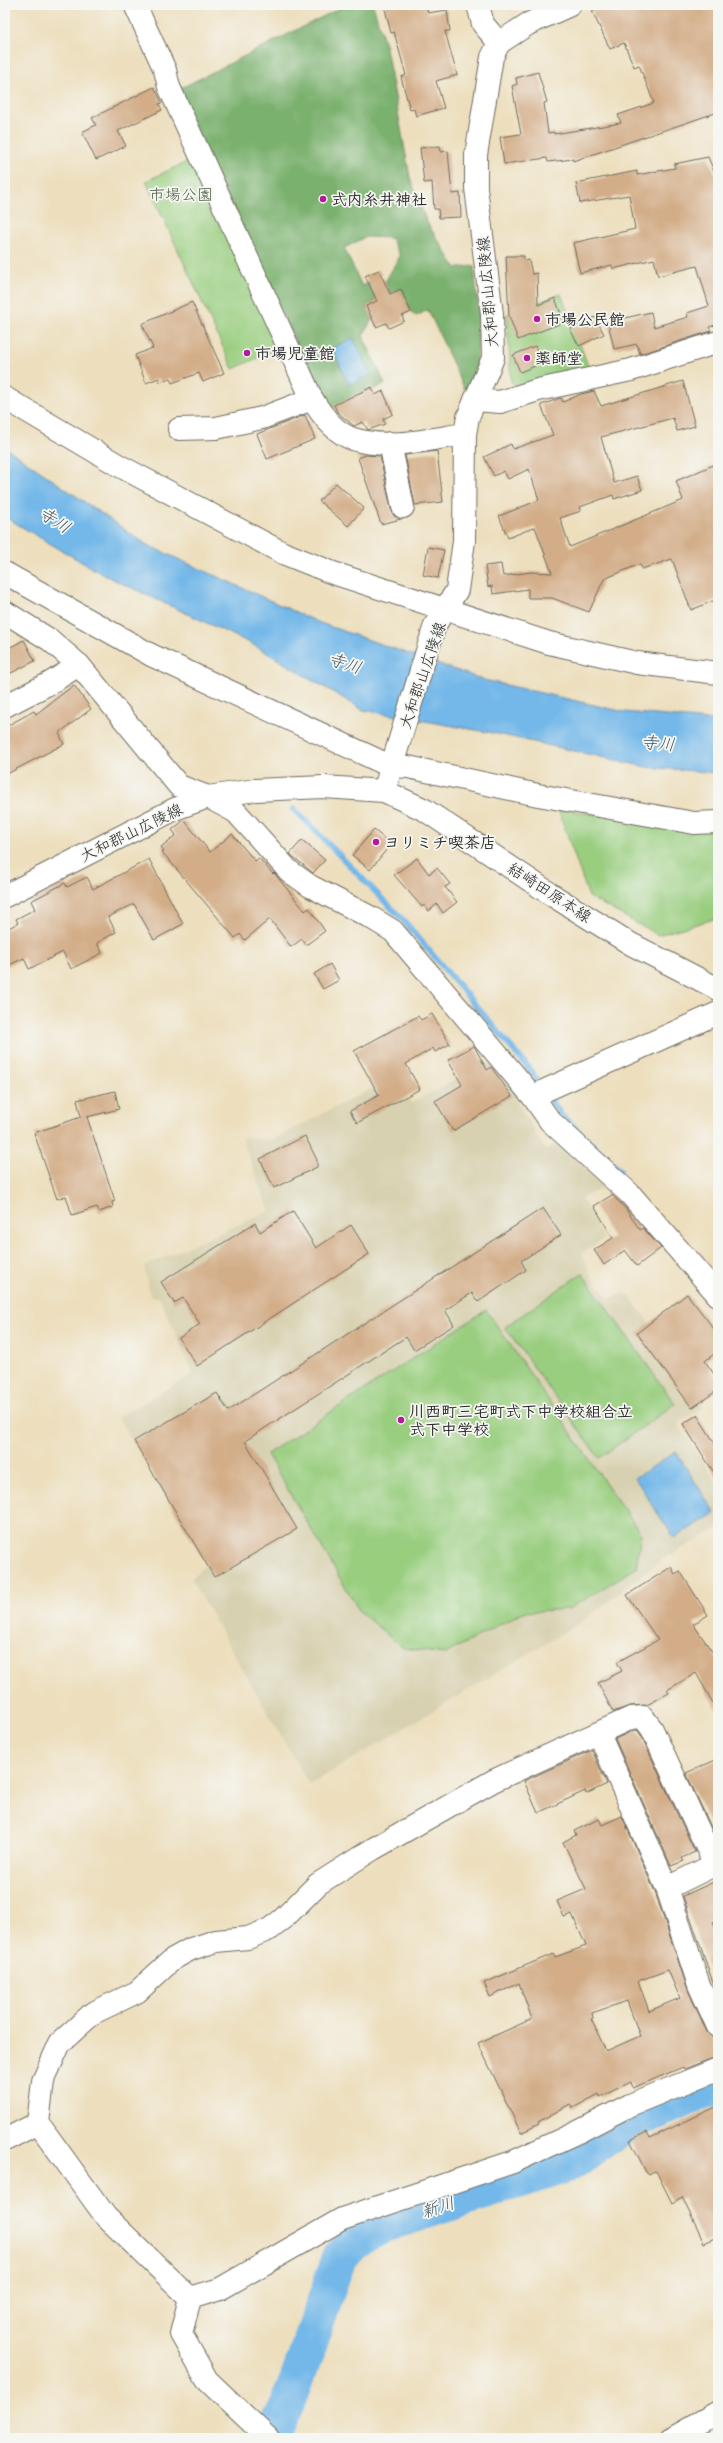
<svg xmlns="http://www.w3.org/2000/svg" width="723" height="2443" viewBox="0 0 723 2443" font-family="'Indie Flower','Klee One',sans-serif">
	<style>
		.built { fill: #d8d1b1 }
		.green { fill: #99ce7f; stroke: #627c55 }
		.forest { fill: #7ab16e; stroke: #526e4c }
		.water { fill: #73b8e9; stroke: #4f728a }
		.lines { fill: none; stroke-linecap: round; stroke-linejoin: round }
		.stream { stroke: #73b8e9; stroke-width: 6 }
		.river { stroke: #73b8e9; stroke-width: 35 }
		.building { fill: #d3ad88; fill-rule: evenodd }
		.minor-casing { stroke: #6f6a5e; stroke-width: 24 }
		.major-casing { stroke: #6f6a5e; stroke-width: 24 }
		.minor { stroke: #fff; stroke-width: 22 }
		.major { stroke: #fff; stroke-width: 22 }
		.poi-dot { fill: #b5179e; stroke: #f6f6f2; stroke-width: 1.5 }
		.labels { text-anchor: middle; stroke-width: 3.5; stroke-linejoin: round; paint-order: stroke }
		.park-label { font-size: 16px; fill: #4c5c44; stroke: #f6f6f2 }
		.poi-label { font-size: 16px; font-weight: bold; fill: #2b2b2b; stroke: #f6f6f2; text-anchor: start }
		.street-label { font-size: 16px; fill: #2b2b2b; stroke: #f6f6f2 }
		.water-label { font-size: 17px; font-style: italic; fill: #415564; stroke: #f6f6f2 }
	</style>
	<rect width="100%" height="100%" fill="#f6f6f2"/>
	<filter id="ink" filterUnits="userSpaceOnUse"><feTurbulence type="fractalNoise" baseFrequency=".025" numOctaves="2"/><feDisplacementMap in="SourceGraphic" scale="8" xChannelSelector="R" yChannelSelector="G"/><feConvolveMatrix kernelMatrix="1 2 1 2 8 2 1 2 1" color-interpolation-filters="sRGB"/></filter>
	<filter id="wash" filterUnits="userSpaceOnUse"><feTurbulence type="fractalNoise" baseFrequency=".012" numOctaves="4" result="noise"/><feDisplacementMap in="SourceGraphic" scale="16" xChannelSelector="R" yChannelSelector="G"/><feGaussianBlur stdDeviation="0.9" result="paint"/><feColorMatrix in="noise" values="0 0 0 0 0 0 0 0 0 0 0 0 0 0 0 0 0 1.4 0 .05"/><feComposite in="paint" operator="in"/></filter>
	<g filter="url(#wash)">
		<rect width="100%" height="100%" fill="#eddfbe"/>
		<polygon class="built" points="494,1060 514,1088 515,1098 545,1150 557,1145 571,1151 609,1186 582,1197 604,1239 582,1253 591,1276 609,1299 626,1292 704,1396 702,1409 678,1423 718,1486 718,1528 660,1561 580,1623 309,1785 191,1579 206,1565 118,1417 193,1374 159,1297 150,1297 144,1266 270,1211 241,1137 272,1140 394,1077 411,1103"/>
		<g class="green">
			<polygon points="193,159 280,348 233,369 146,181"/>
			<polygon points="561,294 590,371 525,391 511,382 507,314"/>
			<polygon points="558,809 718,831 718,918 658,935 589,897"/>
			<polygon points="582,1273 675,1404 599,1458 505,1327"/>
			<polygon points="486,1310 641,1534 636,1568 569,1609 523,1612 445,1654 403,1648 360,1612 267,1454"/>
		</g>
		<polygon class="forest" points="346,5 373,5 386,48 410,177 426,221 456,268 474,266 479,317 477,363 466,392 428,310 416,316 411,312 401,289 391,294 385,282 400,256 391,238 366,237 344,248 362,286 369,283 377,301 366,306 372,319 363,336 385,384 328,410 177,90"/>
		<g class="water">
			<polygon points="353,338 371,375 349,385 332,348"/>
			<polygon points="5,447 147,545 320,623 484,680 625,712 718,721 718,773 646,767 493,733 363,710 252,644 102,574 5,517"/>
			<polygon points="676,1452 715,1513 674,1538 635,1478"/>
		</g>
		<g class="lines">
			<polyline class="stream" points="294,809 404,921 527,1066 561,1115 620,1171"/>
			<polyline class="river" points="270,2438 288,2405 340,2256 353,2242 382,2226 568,2165 625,2126 718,2086"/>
		</g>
		<g id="blocks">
			<g class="building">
				<polygon points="384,5 426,5 428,13 447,10 450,31 445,31 457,75 436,81 444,108 416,116 414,109 410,110 401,77 406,75 394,32 391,33"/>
				<polygon points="604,5 718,5 718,112 573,161 573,159 548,162 547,158 504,164 500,137 521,134 512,86 517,84 516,78 538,72 547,102 544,103 548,133 554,132 554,134 621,123 618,115 654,103 639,65 634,67 624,43 610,49 592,11"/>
				<polygon points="154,87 162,103 159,104 162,110 118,131 126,146 96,160 82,132 96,125 92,118"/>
				<polygon points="440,146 441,152 448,151 452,194 460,193 461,217 439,218 438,209 434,209 432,182 424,183 420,148"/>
				<polygon points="708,157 718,181 718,324 709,327 711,331 640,354 637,344 614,349 608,322 651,312 654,327 688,317 687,313 709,306 697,266 658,276 654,259 613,269 612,265 580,273 573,243 635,229 629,195 580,203 576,183 637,171 637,175 675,168 674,164"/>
				<polygon points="506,256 524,256 524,261 529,260 532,274 537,273 538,305 555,298 564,322 518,340 509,316"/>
				<polygon points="379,270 390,294 401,289 411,312 402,316 404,321 389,328 386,323 376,327 366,306 377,301 365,276"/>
				<polygon points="192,302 224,373 203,382 199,373 172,383 170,378 160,382 159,378 146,383 135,355 153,348 142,324"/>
				<polygon points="595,317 604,334 579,346 570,329"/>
				<polygon points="535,346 541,360 534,363 535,366 520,372 513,355"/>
				<polygon points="683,381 695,426 677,431 673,418 601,437 614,483 637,476 642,490 614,499 613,495 580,507 581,511 560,518 570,547 683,500 676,481 718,463 718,599 691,610 672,559 642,569 640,564 604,579 589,612 552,598 528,598 528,589 493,594 492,586 488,587 485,566 501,564 503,576 531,572 552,573 535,527 508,538 499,516 539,500 529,469 508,479 504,471 494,476 484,457 511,444 513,449 553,435 541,405 561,398 563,402 581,394 594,391 601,406"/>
				<polygon points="372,387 375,395 383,391 393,414 383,419 385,424 368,430 363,422 354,426 337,412 334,405"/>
				<polygon points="305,415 315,439 267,459 257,434"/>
				<polygon points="437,451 443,502 415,505 405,455"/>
				<polygon points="366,455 380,456 391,509 394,516 401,519 381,524 358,458"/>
				<polygon points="336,483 364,508 348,526 319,501"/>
				<polygon points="428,547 444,550 438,578 423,575"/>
				<polygon points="24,640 35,661 5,676 5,650"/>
				<polygon points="74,685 91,709 59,733 64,744 5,775 5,727 34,711 36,714"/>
				<polygon points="184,820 210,852 232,834 255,861 259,858 273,874 274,873 305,911 309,908 325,931 306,945 302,939 291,947 270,919 245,940 240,934 235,938 162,852 164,851 161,847 176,835 172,830"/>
				<polygon points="374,830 391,844 370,870 352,855"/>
				<polygon points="302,840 325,860 313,873 290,854"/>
				<polygon points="417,858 429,874 437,868 450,884 445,887 457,902 443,913 437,904 429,911 424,905 422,907 394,875"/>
				<polygon points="149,859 183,924 154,940 134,904 108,917 116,932 97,943 102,953 71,969 63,952 29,969 24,958 5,967 5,930 18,923 16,919 35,909 31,901 65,883 67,887 87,877 93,889"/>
				<polygon points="330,964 339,980 323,989 314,974"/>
				<polygon points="432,1014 450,1044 435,1052 433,1048 406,1064 420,1089 357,1123 350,1111 379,1095 354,1051 418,1016 421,1020"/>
				<polygon points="474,1046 487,1070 491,1067 512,1096 453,1131 435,1101 462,1085 448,1060"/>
				<polygon points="115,1091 119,1109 87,1117 115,1201 112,1202 113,1207 99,1212 97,1207 72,1215 66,1196 57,1199 34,1133 81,1117 77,1100"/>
				<polygon points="305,1136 317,1160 317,1167 274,1188 260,1159"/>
				<polygon points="612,1195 625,1208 640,1230 643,1228 661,1248 637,1266 625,1250 604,1265 594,1250 613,1238 594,1206"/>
				<polygon points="543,1208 561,1235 521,1261 526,1270 478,1302 472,1293 445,1310 454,1325 414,1350 406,1337 245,1441 297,1529 214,1577 134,1441 217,1393 228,1411"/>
				<polygon points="293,1211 316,1248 351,1225 369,1254 197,1366 179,1338 200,1324 183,1298 174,1303 161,1282 255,1223 260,1232"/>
				<polygon points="687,1294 718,1334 718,1351 705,1361 718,1380 718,1390 692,1408 637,1333"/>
				<polygon points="697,1415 718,1448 718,1479 683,1424"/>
				<polygon points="671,1567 675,1574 680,1571 708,1615 693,1624 718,1660 718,1712 696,1673 667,1690 669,1693 647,1705 630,1706 613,1712 598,1683 622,1671 617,1662 658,1640 627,1595"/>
				<polygon points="634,1730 637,1730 641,1735 695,1852 682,1858 684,1861 671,1866 615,1739"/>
				<polygon points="592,1750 607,1784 586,1794 585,1791 538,1813 524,1781"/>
				<polygon points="718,1759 718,1838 716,1838 686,1773"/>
				<path d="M622 1816 655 1892 688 1990 707 2032 713 2038 718 2050V2056L684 2069 683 2067 633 2088 631 2082 600 2097 599 2094 573 2108 570 2104 538 2122 539 2124 521 2133 478 2043 532 2019 519 1983 490 1997 484 1983 553 1954 555 1957 586 1946 572 1914 564 1917 557 1901 586 1889 563 1842 576 1835 574 1831 599 1819 602 1825ZM668 1970 680 1998 649 2011 638 1981ZM627 2001 640 2036 606 2051 591 2019 593 2018 592 2013Z"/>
				<polygon points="718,1880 718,1920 713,1922 718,1934 718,1997 683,1896"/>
				<polygon points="718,2106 718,2237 704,2243 682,2197 672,2203 656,2171 649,2175 646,2172 630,2140 647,2132 650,2138"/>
			</g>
		</g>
	</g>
	<g filter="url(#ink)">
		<use href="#blocks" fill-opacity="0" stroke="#6f6a5e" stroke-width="1"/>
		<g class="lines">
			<g class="minor-casing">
				<g id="minor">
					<path d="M135 5 165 70 169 87 312 399C321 414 335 433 353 439 387 450 431 439 465 434"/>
					<polyline points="499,43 528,24 570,5"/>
					<polyline points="5,398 118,465 283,553 333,573 549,643 637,663 718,673"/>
					<polyline points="475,400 500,402 538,390 631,370 718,342"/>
					<polyline points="179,429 216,428 262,418 312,399"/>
					<polyline points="390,443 403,507"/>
					<polyline points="5,573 151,655 390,766 408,767 538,795 694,823 718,822"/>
					<polyline points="5,612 50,640 79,665 179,786 208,797 236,812 289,871 310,886 370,917 393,931 534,1098 550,1121 630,1194 718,1295"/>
					<polyline points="5,706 50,683 79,665"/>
					<polyline points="534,1098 546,1090 718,1013"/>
					<polyline points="599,1734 667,1888 699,1985 718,2027"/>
					<polyline points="667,1888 718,1863"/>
					<polyline points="5,2140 38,2123"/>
					<polyline points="190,2298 106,2217 38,2123 43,2081 60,2043 93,2013 137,1992 173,1959 191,1949 216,1941 248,1938 270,1929 283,1919 318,1884 373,1849 493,1781 631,1718 643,1717 652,1729 715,1865"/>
					<polyline points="190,2298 220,2289 342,2219 513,2162 580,2131 630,2105 718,2069"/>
					<polyline points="190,2298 181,2334 207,2380 268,2438"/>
					<polyline points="672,2438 718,2412"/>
				</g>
			</g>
			<g class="major-casing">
				<g id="major">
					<polyline points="384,791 435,625 457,590 464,541 465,434 468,417 493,358 492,314 476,188 476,155 492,57 499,43 483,24 478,5"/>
					<polyline points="5,896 175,809 208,797 255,790 324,787 384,791 425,810 555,897 631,944 718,989"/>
				</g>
			</g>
			<use href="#minor" class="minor"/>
			<use href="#major" class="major"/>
		</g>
	</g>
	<g class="poi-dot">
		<circle cx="323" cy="199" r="4"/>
		<circle cx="537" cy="319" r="4"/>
		<circle cx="247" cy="353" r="4"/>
		<circle cx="527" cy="358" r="4"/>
		<circle cx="376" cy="842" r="4"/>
		<circle cx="401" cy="1420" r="4"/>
	</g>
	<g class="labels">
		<g class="park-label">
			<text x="181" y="200">市場公園</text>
		</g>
		<g class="poi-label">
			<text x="331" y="205">式内糸井神社</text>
			<text x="545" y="325">市場公民館</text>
			<text x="255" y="359">市場児童館</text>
			<text x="535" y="364">薬師堂</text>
			<text x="384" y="848">ヨリミチ喫茶店</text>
			<text x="409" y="1417">川西町三宅町式下中学校組合立<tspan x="409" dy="18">式下中学校</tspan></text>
		</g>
		<g class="street-label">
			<text transform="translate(487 292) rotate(-95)" y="6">大和郡山広陵線</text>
			<text transform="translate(422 675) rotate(-71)" y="6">大和郡山広陵線</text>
			<text transform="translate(131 832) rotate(-26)" y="6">大和郡山広陵線</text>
			<text transform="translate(550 892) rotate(33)" y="6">結崎田原本線</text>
		</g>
		<g class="water-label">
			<text transform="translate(55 520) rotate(32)" y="6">寺川</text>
			<text transform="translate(345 663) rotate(18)" y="6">寺川</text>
			<text transform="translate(658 743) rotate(5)" y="6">寺川</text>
			<text transform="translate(438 2207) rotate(-18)" y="6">新川</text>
		</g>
	</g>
	<rect width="723" height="2443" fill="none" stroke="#f6f6f2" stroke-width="20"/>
</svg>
